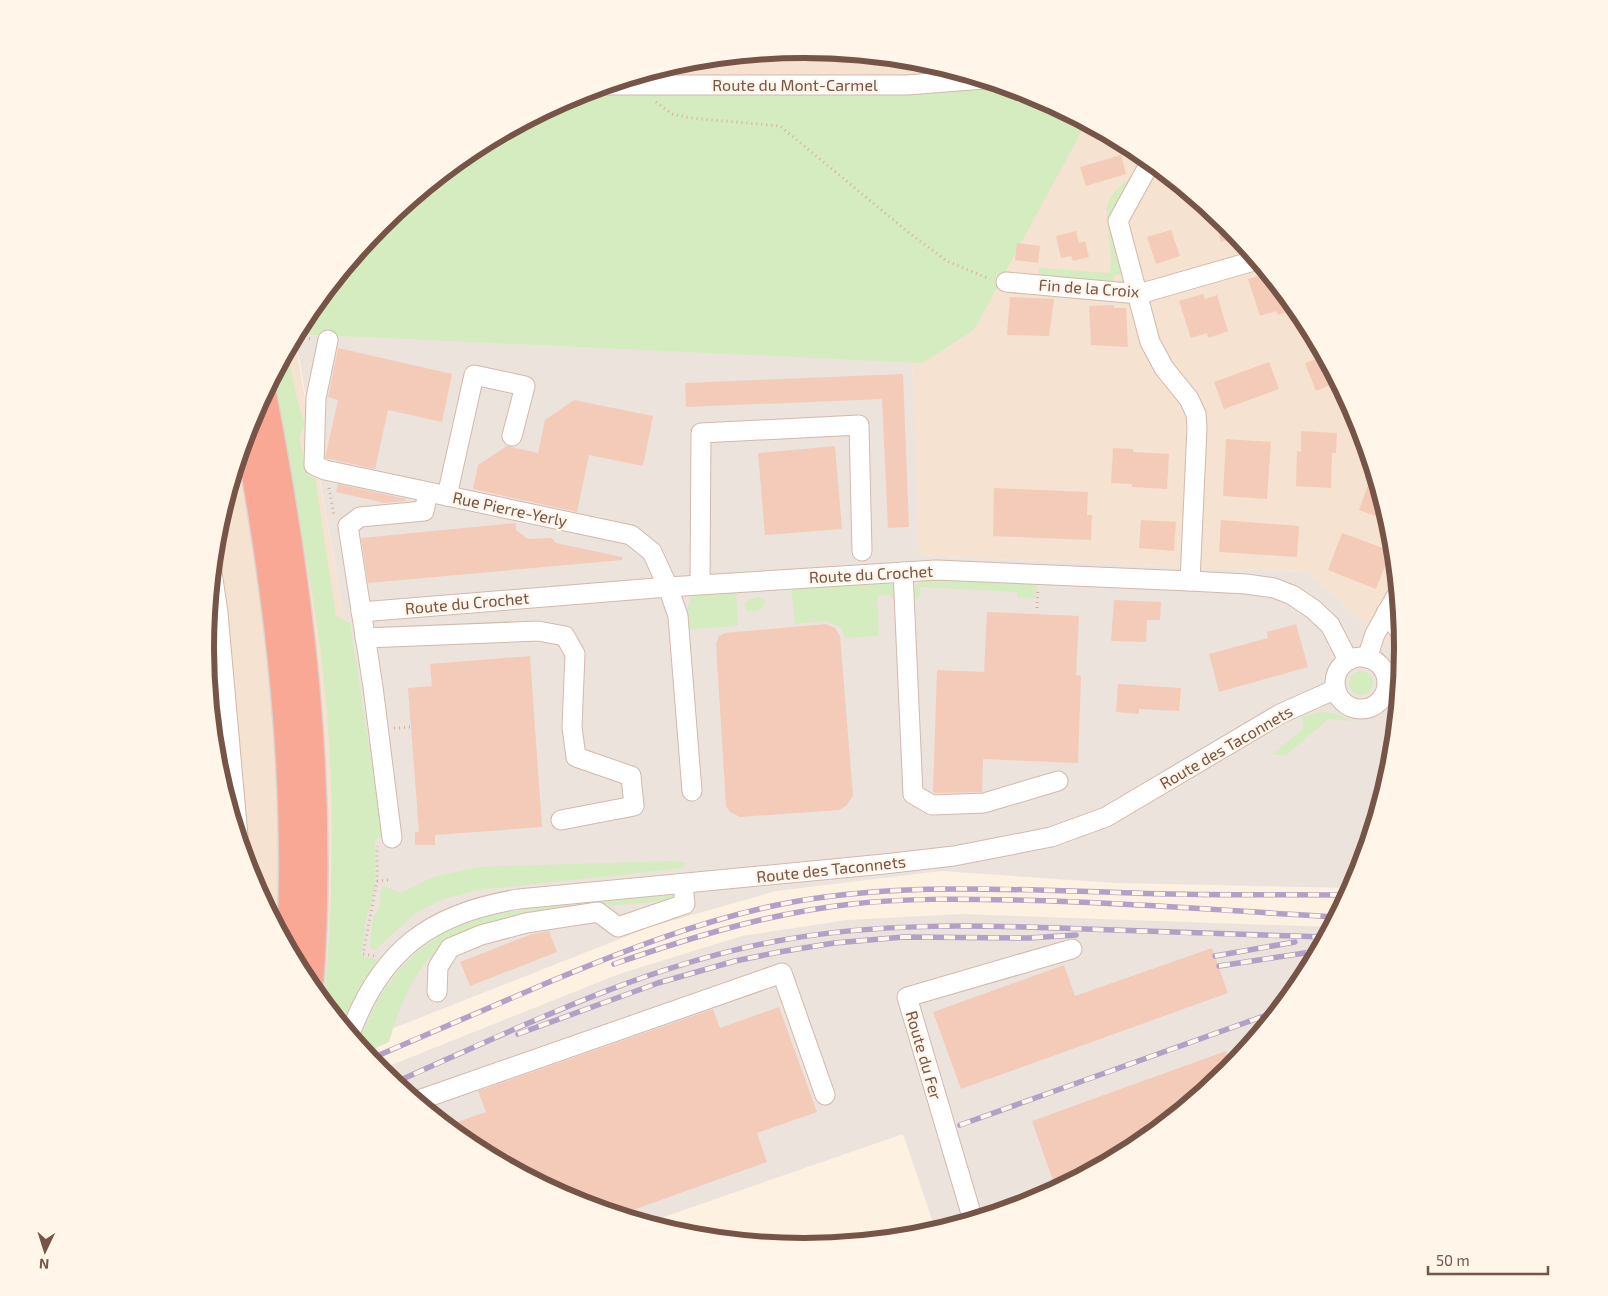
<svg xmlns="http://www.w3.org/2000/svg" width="1608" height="1296" viewBox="0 0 1608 1296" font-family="'Exo 2',sans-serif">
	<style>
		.residential { fill: #f5e2d0 }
		.industrial { fill: #ece3dd }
		.green { fill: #d5ebc0 }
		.building { fill: #f4cbb9 }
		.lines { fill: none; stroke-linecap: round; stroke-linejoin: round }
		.minor-casing { stroke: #d1b9ab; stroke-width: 21 }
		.highway-casing { stroke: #dbd3cf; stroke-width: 29 }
		.path { stroke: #d9af9c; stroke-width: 3; stroke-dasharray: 1 4; stroke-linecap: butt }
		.minor { stroke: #fff; stroke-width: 19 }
		.highway { stroke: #faa896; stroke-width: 26 }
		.rail-casing { stroke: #b2a0c7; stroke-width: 5.5 }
		.rail { stroke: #fff5e9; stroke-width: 4; stroke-dasharray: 11; stroke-linecap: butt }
		.labels { text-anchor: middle; stroke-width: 4.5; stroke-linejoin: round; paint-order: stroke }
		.street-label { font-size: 16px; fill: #765447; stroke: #fff5e9 }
		.rim { fill: none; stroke: #765447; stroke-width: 6 }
	</style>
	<rect width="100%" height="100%" fill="#fdf1e2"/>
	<g class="residential">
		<polygon points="804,49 921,60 1034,94 1137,150 1228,224 1302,315 1358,419 1392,531 1402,656 1307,572 918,556 912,362 380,224 471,150 575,94 687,60"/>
		<polygon points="294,336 342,607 353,814 333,1015 306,981 250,877 216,765 205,648 216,531 250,418"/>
	</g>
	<g class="industrial">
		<polygon points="295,334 912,362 919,556 1307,572 1402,656 1392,765 1358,878 1352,888 1116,883 941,871 776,891 650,927 376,1035 378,1069 333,1015 353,814 342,607"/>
		<polygon points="962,914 1331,927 1302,981 1228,1072 1137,1146 1033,1202 936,1231 903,1134 646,1223 574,1202 471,1146 379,1070 619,974 742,936 847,920"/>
	</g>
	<g class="green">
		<polygon points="1006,86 1034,94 1086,123 974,330 922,363 295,334 306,315 380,224 471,150 575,94 590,90 896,94"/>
		<path d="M1137 172 1115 211 1126 273 1115 275 1113 279 1114 282H1118L1126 276 1125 281 1121 284 1043 278 1039 275V268L1109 273C1112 264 1111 256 1110 246 1106 204 1100 201 1137 172Z"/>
		<path d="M287 350 296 396 305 424 299 436 307 475 315 477 336 616 350 623 383 837 375 839V882L372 902 367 915 361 955 378 961 362 987 345 1028 324 1003C336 878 335 749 317 625 305 542 287 460 272 379Z"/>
		<path d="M931 578 1037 583 1036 598 1017 597V592L920 587 919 599H916L913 591C917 583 922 580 931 578Z"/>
		<path d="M887 581C894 585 897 590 895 598H891V595L877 596 879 636 845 638 841 627 826 621 795 624 791 586Z"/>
		<path d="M736 591 738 626 690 629C689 616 684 601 696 594Z"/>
		<path d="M758 597 765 600C764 610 755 613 747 611L744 605 748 600Z"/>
		<circle cx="1361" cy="683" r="12"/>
		<polygon points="1321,712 1332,713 1354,721 1328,719 1285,756 1272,754 1304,729 1302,717"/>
		<polygon points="673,861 687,863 683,868 477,890 440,900 413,915 375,950 370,947 373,918 380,906 381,889 384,886 401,893 430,878 479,867"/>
		<path d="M674 895 671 900C610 907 465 914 425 963 407 986 397 1015 389 1042L365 1053 359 1046C372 998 405 953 450 930 487 911 529 909 569 905 604 902 639 898 674 895Z"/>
	</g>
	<g class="building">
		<polygon points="1121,155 1126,174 1086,186 1080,167"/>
		<polygon points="1227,224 1238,237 1221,242 1217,227"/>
		<polygon points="1171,230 1180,256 1156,264 1147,237"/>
		<polygon points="1076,231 1079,243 1085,241 1089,257 1073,261 1071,256 1061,258 1056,236"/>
		<polygon points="1017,243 1040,246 1038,263 1015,260"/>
		<polygon points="1267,273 1291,301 1297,309 1278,315 1276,311 1260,316 1248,279"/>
		<polygon points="1203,294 1205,299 1217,295 1228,331 1208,338 1207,333 1191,338 1179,301"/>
		<polygon points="1010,297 1054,299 1049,336 1007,335"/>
		<polygon points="1114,305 1114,308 1126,308 1128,347 1091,345 1089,306"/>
		<polygon points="338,348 452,374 442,422 388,410 375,469 325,458 338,400 328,397"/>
		<polygon points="1324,356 1338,382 1316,391 1305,363"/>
		<polygon points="1269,362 1279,389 1224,409 1214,382"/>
		<polygon points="903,374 909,527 888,528 882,399 686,407 685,383"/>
		<polygon points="574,400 653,416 643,466 589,455 577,512 473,489 478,465 507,446 538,453 545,420"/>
		<polygon points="1301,431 1337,433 1336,453 1332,453 1331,488 1296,486 1297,451 1301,452"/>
		<polygon points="1226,439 1271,442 1267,499 1223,496"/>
		<polygon points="835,446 842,529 765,535 758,453"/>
		<polygon points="1113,448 1133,449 1133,452 1169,454 1167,489 1132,487 1132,484 1111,483"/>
		<polygon points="338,484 406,499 405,501 385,503 336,492"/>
		<polygon points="1368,485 1379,489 1389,521 1359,510"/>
		<polygon points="994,488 1088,492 1087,515 1092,515 1091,540 993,536"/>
		<polygon points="1141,520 1176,522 1174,551 1139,548"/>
		<polygon points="1221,520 1299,526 1297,557 1219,552"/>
		<polygon points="516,523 516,530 528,539 552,538 556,543 622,557 622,560 368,583 361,538"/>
		<polygon points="1342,533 1391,551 1376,589 1328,570"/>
		<polygon points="1114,600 1161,602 1160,620 1147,620 1146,642 1111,641"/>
		<polygon points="987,612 1079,616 1076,675 1081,676 1078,763 983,759 982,792 935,793 933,792 937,670 984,672"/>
		<polygon points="826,624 835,628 840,636 853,796 846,806 839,810 740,817 730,812 726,806 716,644 719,636 725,633"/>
		<polygon points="1296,624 1308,667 1219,692 1209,654 1268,638 1267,632"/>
		<polygon points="530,656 542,827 435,835 435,845 415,845 415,832 419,832 408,688 432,686 430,664"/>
		<polygon points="1118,684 1181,688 1179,711 1139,709 1139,714 1116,712"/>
		<polygon points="549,931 557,952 470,986 460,962 532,934"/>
		<polygon points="1212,948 1228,993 961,1089 933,1012 1064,965 1075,996"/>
		<polygon points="779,1007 817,1112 757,1133 767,1162 619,1215 574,1202 471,1146 446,1126 486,1112 478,1091 713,1009 720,1028"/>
		<polygon points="1226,1051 1232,1067 1228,1072 1137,1146 1056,1189 1032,1121"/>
	</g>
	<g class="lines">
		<g class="minor-casing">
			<g id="minor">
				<polyline points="606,85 907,85 984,79"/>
				<polyline points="1151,161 1118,221 1150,342 1164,368 1189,399 1196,414 1197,428 1190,581"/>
				<polyline points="1006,282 1139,294 1257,260"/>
				<polyline points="328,340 316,398 314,465 325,470 631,535 652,552 668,587 678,616 692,791"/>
				<polyline points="447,496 474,375 525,386 512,436"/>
				<polyline points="212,572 218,613 238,836"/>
				<polyline points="903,572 913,794 932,805 984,803 1058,781"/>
				<polyline points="700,584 701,433 859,425 862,551"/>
				<polyline points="361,612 668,587 936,570 1190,581 1246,584 1274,588 1292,595 1313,609 1330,625 1348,660"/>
				<polyline points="1386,613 1402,634"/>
				<polyline points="365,638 538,631 565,636 575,654 572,727 576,757 631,776 634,806 561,820"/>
				<circle cx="1361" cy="683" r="26"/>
				<polyline points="1367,658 1375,634 1398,593"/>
				<polyline points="392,838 373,687 348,526 360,517 424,511 428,493"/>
				<polyline points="437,992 438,967 450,948 481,935 526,923 598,912 618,927 685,904 683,884"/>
				<path d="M350 1034C381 950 431 913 519 899L884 864 954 856 1051 837 1106 817 1280 714 1336 689"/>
				<polyline points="416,1101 782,973 825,1095"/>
				<polyline points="973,1220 907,997 1072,949"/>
			</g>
		</g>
		<g class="highway-casing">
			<g id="highway">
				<path d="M263 394C301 590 325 786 310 986"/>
				<path d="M247 430C279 603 299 775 290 951"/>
			</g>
		</g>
		<g class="path">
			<polyline points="656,102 672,114 691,118 780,126 908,232 947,261 990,279"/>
			<polyline points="294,337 313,339"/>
			<polyline points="329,488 334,516"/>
			<polyline points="1037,608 1038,590"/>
			<polyline points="394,728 411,727"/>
			<polyline points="377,881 388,880"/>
			<polyline points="374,956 363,954 377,881 377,846"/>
		</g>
		<use href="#minor" class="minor"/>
		<use href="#highway" class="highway"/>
		<g class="rail-casing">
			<g id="rail">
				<polyline points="1215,956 1295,942"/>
				<path d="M614 964C692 937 770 913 852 904 906 898 961 899 1015 900 1122 902 1229 911 1336 917"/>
				<polyline points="1219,966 1318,951"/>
				<polyline points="518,1034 658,983 735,961 779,952 834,943 904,937 1029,938 1076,935"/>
				<polyline points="1229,1058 1245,1051"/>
				<path d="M370 1059C427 1034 485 1010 542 985 618 953 696 922 777 905 895 881 1015 890 1135 893 1206 896 1277 894 1348 895"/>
				<path d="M394 1083C518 1028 642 966 777 941 879 922 981 925 1085 929 1165 932 1245 935 1326 937"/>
				<polyline points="960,1125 1278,1011"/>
			</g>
		</g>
		<use href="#rail" class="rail"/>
	</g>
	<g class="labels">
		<g class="street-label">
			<text x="795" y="91">Route du Mont-Carmel</text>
			<text transform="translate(1089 288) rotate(4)" y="6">Fin de la Croix</text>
			<text transform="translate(510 509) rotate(12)" y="6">Rue Pierre-Yerly</text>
			<text transform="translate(871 574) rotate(-3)" y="6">Route du Crochet</text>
			<text transform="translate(467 603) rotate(-5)" y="6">Route du Crochet</text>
			<text transform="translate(1226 747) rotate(-30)" y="6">Route des Taconnets</text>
			<text transform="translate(831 869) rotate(-6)" y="6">Route des Taconnets</text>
			<text transform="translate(924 1055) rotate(74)" y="6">Route du Fer</text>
		</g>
	</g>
	<path d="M0 0H1608V1296H0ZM214 648a590 590 0 1 1 1180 0a590 590 0 1 1-1180 0Z" fill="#fff5e9" fill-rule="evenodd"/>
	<path class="rim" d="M214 648a590 590 0 1 1 1180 0a590 590 0 1 1-1180 0Z"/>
	<g transform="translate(45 1251) rotate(184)" stroke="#fff5e9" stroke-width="4" paint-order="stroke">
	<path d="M0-4L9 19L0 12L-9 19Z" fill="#765447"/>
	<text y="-8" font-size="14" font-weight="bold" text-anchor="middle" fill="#765447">N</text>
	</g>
	<path d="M1428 1266v8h120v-8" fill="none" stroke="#765447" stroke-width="2.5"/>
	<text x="1436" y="1266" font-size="15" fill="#765447" stroke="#fff5e9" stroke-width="4" paint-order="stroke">50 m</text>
</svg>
